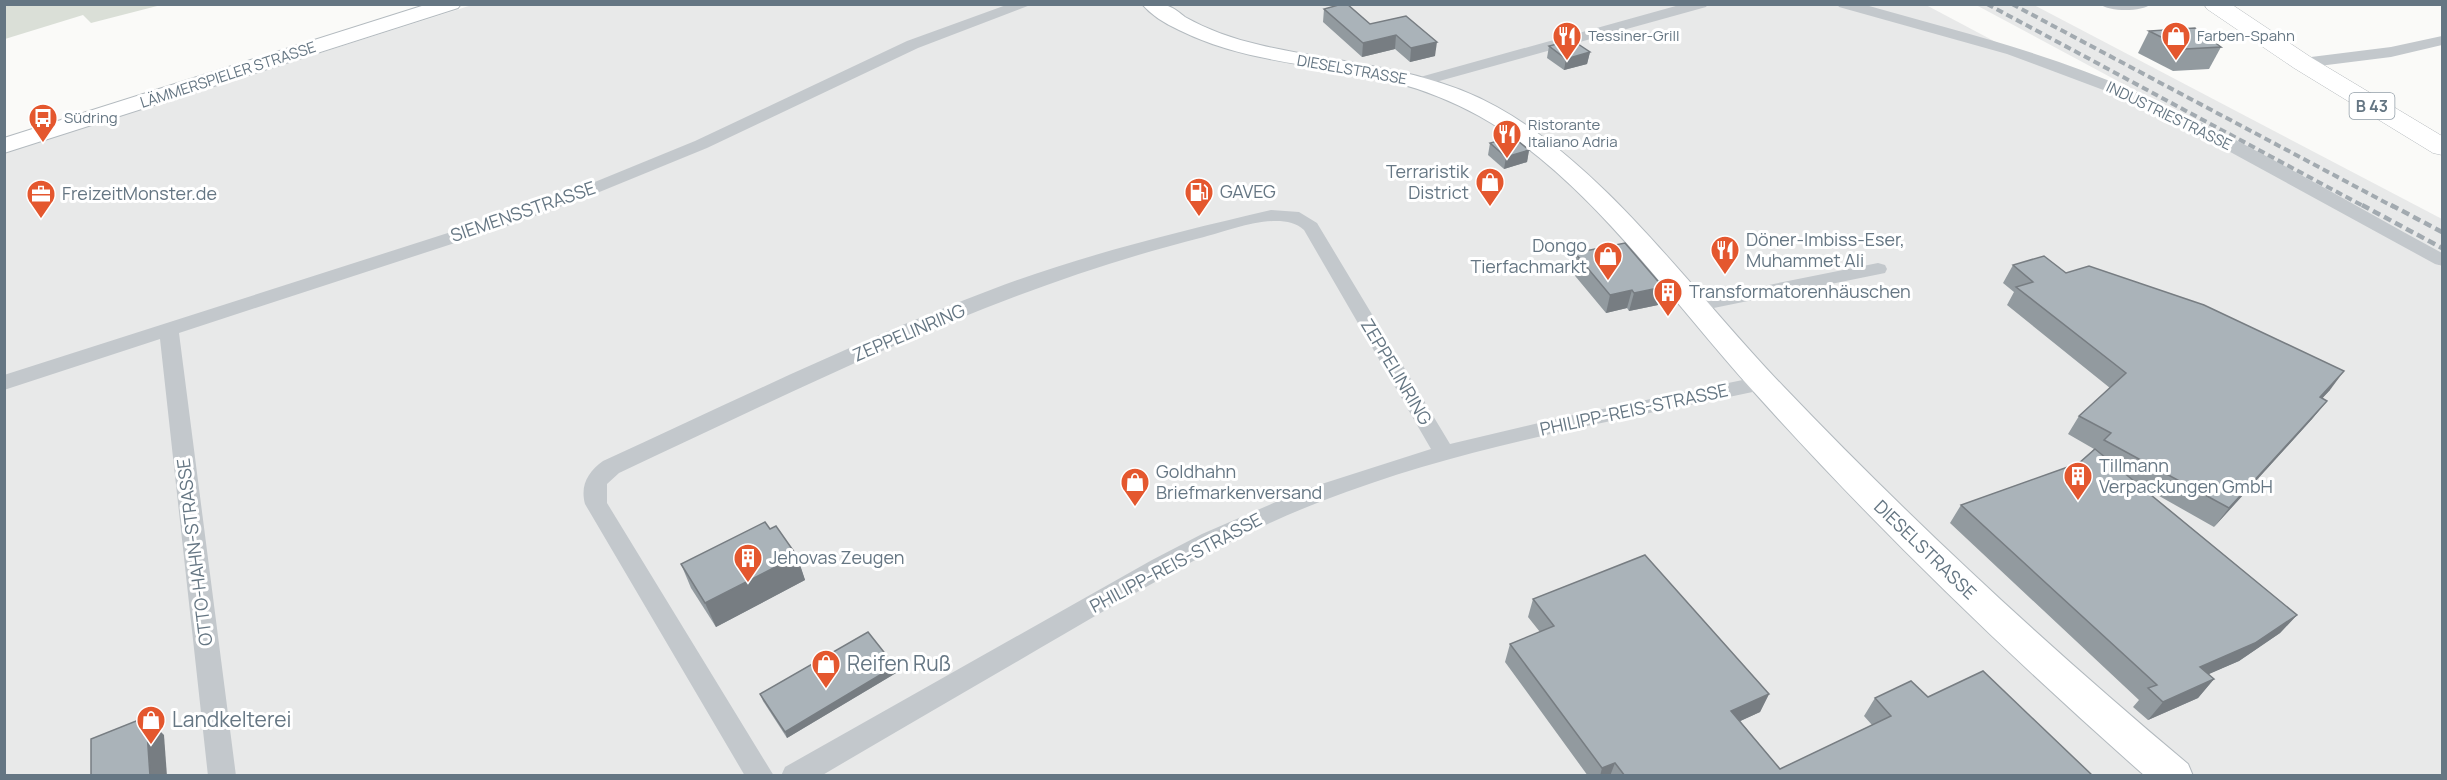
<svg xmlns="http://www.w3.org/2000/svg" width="2447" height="780" viewBox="0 0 2447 780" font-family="Manrope,sans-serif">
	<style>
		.built { fill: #e8e9e9 }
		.green { fill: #dadfd7 }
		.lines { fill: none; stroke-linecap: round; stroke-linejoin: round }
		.secondary-casing { stroke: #b3babf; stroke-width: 2 }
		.primary-casing { stroke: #b5babe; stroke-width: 1 }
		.street { fill: #c3c8cc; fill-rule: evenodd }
		.secondary { fill: #fff; fill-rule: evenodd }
		.primary { fill: #fff; fill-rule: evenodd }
		.rail-far1 { stroke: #a2aab0; stroke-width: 4; stroke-dasharray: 7 4; stroke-linecap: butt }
		.rail { stroke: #a2aab0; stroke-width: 4.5; stroke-dasharray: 8 4.5; stroke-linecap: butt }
		.wall { fill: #929a9f }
		.shaded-wall { fill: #777d82 }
		.building { fill: #aab3b9; stroke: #777d82; stroke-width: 1.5 }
		.labels { text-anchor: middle; stroke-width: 6; stroke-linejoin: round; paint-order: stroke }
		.far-poi-label { font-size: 15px; fill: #657683; stroke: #fff; text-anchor: start }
		.far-street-label { font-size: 15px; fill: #657683; stroke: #fff }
		.shield { fill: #fff; stroke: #939fa8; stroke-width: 1.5 }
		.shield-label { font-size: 16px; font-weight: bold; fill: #657683 }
		.poi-label { font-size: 18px; fill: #657683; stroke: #fff; text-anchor: start }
		.street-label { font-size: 18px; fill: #657683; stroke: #fff }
		.near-poi-label { font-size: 21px; fill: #657683; stroke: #fff; text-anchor: start }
	</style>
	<rect width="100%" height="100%" fill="#fafaf8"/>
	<g class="built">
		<polygon points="472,5 1926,5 2041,66 2090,83 2168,116 2442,267 2442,775 5,775 4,153"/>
		<polygon points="1976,5 2034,5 2442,219 2442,255"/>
	</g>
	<polygon class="green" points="5,4 161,4 161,5 91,23 83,15 5,39"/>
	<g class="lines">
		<g class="secondary-casing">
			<g id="secondary">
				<polygon points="428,4 461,4 458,8 4,153 4,138"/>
				<path d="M1142 4C1150 4 1161 3 1168 6 1174 8 1180 13 1185 17 1208 30 1234 39 1260 45 1341 64 1423 66 1497 107 1607 168 1696 296 1783 386 1911 520 2046 645 2188 764L2193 776H2145C2008 655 1876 528 1754 392 1671 301 1587 176 1479 116 1452 101 1424 90 1394 82 1322 64 1247 64 1179 30 1166 24 1151 15 1142 4Z"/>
			</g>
		</g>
		<g class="primary-casing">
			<polygon id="primary" points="2204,4 2231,4 2312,58 2442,136 2442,155 2433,153 2294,68 2207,9"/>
		</g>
		<g class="street">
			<polygon points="1009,4 1033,4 918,48 707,148 597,193 513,224 179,333 236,776 208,776 160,339 4,390 4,375 501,216 585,186 695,141 907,41"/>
			<polygon points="1683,4 1708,4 1706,7 1425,85 1413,85 1411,82 1413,79"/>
			<path d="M1837 4H1862C1954 30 2048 53 2136 92 2241 138 2341 198 2442 253V266L2435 264 2179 124 2122 97 2007 54 1839 7Z"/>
			<path d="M2100 4H2151C2142 12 2109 12 2100 4Z"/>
			<polygon points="2442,36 2442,45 2391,57 2303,68 2295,63 2303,58 2391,47"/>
			<path d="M1271 210 1299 212 1317 223 1450 444 1564 417 1762 376 1769 378 1772 383 1769 388 1762 390C1615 421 1463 446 1322 501 1232 536 1149 585 1066 633 984 681 902 728 821 776H781L785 767 1152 560 1202 534 1306 489 1431 449 1304 230C1282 209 1231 230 1204 237 996 289 812 383 619 473L607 484V503L774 776H745L585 504C580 485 588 472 603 461 732 402 860 339 993 289 1083 255 1177 232 1271 210Z"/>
			<polygon points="1878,263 1885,265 1887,269 1885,273 1694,312 1687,310 1684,306 1687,302 1694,300"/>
		</g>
		<use href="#secondary" class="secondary"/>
		<use href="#primary" class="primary"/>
		<g class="rail-far1">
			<polyline points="1987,4 2365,207"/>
			<polyline points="2012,4 2394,207"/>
		</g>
		<g class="rail">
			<polyline points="2362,205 2442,248"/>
			<polyline points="2391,205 2442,232"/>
		</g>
	</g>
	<g class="wall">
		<polygon points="1324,9 1370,24 1406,16 1435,56 1410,62 1395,49 1362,57 1323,22"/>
		<polygon points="2149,31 2221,47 2209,69 2173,71 2138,53"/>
		<polygon points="1549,46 1590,52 1587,64 1564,70 1547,58"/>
		<polygon points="1490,143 1529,150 1527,162 1504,169 1488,155"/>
		<polygon points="1575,253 1658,305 1629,311 1627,308 1606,313 1571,271"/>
		<polygon points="2013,265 2066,273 2330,390 2322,398 2327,401 2312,419 2214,527 2138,484 2297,615 2280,633 2239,661 2208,674 2214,679 2198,698 2148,720 2133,707 2139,700 1950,523 1961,505 2079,463 2094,449 2068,434 2079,416 2110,388 2007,305 2014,292 2003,283"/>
		<polygon points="770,529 797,556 805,580 716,627 691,588 681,564"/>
		<polygon points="1533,599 1769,694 1760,712 1740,721 1780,769 1872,725 1864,716 1875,698 1928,697 2093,776 1588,776 1505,662 1510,644 1540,632 1528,617"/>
		<polygon points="895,666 896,673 787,738 763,701 760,694"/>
	</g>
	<g class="shaded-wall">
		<polygon points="1396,35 1395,49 1362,57 1363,43"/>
		<polygon points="1437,42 1435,56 1410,62 1411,48"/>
		<polygon points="1590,52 1587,64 1564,70 1566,59"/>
		<polygon points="1529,150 1527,162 1504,169 1506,157"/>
		<polygon points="1663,287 1658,305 1629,311 1634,293"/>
		<polygon points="1632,290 1627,308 1606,313 1610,295"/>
		<polygon points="2344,371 2330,390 2306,416 2320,397"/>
		<polygon points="2327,401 2312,419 2214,527 2229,508"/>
		<polygon points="797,556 805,580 716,627 705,603"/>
		<polygon points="2297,615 2280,633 2239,661 2184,685 2200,667"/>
		<polygon points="895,666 896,673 787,738 785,732"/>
		<polygon points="2214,679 2198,698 2148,720 2163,702"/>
		<polygon points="1769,694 1760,712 1723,729 1731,711"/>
		<polygon points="146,717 164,735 167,776 150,776"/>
		<polygon points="1615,763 1610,776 1600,776 1602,768"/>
	</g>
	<g class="building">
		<polygon points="1342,4 1347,4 1370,24 1406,16 1437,42 1411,48 1396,35 1363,43 1324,9"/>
		<polygon points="2195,28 2221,47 2185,49 2149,31"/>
		<polygon points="1572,40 1590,52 1566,59 1549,46"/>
		<polygon points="1513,137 1529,150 1506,157 1490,143"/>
		<polygon points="1625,243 1663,287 1634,293 1632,290 1610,295 1575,253"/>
		<polygon points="2044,256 2066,273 2089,266 2204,305 2344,371 2320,397 2327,401 2229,508 2104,440 2111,433 2079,416 2126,373 2016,287 2033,282 2013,265"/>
		<polygon points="2095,449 2297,615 2255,643 2200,667 2214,679 2163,702 2148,688 2157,685 1961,505 2079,463"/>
		<polygon points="765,522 770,529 776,526 797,556 705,603 681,564"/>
		<polygon points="1645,555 1769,694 1731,711 1780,769 1891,716 1875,698 1911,681 1928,697 1983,671 2093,776 1625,776 1615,763 1602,768 1510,644 1554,626 1533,599"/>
		<polygon points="868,632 895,666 785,732 760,694"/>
		<polygon points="146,717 150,776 91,776 91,739"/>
	</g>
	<defs>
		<g id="restaurant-pin" transform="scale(1.5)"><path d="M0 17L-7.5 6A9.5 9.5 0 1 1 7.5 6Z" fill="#e4572e" stroke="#fff"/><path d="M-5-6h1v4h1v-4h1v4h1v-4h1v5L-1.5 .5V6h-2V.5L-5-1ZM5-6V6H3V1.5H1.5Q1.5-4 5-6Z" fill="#fff"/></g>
		<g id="shop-pin" transform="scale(1.5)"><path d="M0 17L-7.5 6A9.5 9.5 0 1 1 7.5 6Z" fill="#e4572e" stroke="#fff"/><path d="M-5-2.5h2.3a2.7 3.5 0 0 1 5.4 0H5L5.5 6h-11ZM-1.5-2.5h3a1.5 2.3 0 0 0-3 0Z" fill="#fff"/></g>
		<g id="bus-pin" transform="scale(1.5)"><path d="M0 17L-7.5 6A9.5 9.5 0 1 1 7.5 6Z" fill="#e4572e" stroke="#fff"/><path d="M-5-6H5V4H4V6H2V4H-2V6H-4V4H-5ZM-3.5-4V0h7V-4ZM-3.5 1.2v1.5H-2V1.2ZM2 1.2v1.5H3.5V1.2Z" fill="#fff"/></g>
		<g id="fuel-pin" transform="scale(1.5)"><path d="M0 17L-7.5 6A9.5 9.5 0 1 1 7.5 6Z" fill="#e4572e" stroke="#fff"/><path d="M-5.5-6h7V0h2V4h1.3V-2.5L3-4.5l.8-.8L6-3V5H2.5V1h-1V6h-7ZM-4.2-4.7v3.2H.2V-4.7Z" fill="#fff"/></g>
		<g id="office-pin" transform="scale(1.5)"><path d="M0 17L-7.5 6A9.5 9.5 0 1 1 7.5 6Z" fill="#e4572e" stroke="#fff"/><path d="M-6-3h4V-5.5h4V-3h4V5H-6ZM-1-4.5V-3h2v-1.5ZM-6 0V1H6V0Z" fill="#fff"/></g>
		<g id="building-pin" transform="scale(1.5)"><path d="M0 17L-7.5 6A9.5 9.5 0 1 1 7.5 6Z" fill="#e4572e" stroke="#fff"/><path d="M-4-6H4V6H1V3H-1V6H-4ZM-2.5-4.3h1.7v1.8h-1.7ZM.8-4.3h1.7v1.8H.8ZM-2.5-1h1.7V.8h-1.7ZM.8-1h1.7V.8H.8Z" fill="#fff"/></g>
	</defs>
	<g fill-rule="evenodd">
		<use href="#restaurant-pin" x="1567" y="36"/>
		<use href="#shop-pin" x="2176" y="36"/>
		<use href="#bus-pin" x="43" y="118"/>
		<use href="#restaurant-pin" x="1507" y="134"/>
		<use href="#shop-pin" x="1490" y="182"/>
		<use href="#fuel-pin" x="1199" y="192"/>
		<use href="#office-pin" x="41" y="194"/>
		<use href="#restaurant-pin" x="1725" y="250"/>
		<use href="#shop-pin" x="1608" y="256"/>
		<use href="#building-pin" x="1668" y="292"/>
		<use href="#building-pin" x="2078" y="476"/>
		<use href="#shop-pin" x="1135" y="482"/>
		<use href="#building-pin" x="748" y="558"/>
		<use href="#shop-pin" x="826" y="664"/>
		<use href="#shop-pin" x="151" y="720"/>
	</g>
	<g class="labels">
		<g class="far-poi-label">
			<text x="1588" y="41">Tessiner-Grill</text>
			<text x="2197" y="41">Farben-Spahn</text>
			<text x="64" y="123">Südring</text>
			<text x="1528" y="130">Ristorante<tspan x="1528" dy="17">Italiano Adria</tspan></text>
		</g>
		<g class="far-street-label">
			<text transform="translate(1352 70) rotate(10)" y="5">DIESELSTRASSE</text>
			<text transform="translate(228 75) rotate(-18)" y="5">LÄMMERSPIELER STRASSE</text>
			<text transform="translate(2169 116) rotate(26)" y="5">INDUSTRIESTRASSE</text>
		</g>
		<rect class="shield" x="2349.5" y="93" width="45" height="26" rx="4.5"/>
		<g class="shield-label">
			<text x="2372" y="112">B 43</text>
		</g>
		<g class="poi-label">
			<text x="1469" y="178" text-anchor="end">Terraristik<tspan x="1469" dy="21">District</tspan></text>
			<text x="1220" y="198">GAVEG</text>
			<text x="62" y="200">FreizeitMonster.de</text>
			<text x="1746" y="246">Döner-Imbiss-Eser,<tspan x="1746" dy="21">Muhammet Ali</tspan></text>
			<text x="1587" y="252" text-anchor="end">Dongo<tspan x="1587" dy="21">Tierfachmarkt</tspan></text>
			<text x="1689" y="298">Transformatorenhäuschen</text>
			<text x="2099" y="472">Tillmann<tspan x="2099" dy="21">Verpackungen GmbH</tspan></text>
			<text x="1156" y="478">Goldhahn<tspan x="1156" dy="21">Briefmarkenversand</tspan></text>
			<text x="769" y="564">Jehovas Zeugen</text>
		</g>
		<g class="street-label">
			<text transform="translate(523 212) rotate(-19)" y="6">SIEMENSSTRASSE</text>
			<text transform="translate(909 333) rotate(-23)" y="6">ZEPPELINRING</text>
			<text transform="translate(1396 372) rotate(59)" y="6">ZEPPELINRING</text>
			<text transform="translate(1634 410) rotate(-12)" y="6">PHILIPP-REIS-STRASSE</text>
			<text transform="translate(1925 550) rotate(44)" y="6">DIESELSTRASSE</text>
			<text transform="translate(195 552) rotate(-97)" y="6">OTTO-HAHN-STRASSE</text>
			<text transform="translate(1176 563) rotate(-28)" y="6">PHILIPP-REIS-STRASSE</text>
		</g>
		<g class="near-poi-label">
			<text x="847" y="671">Reifen Ruß</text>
			<text x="172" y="727">Landkelterei</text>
		</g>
	</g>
	<rect width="2447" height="780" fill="none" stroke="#657683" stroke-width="12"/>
</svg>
